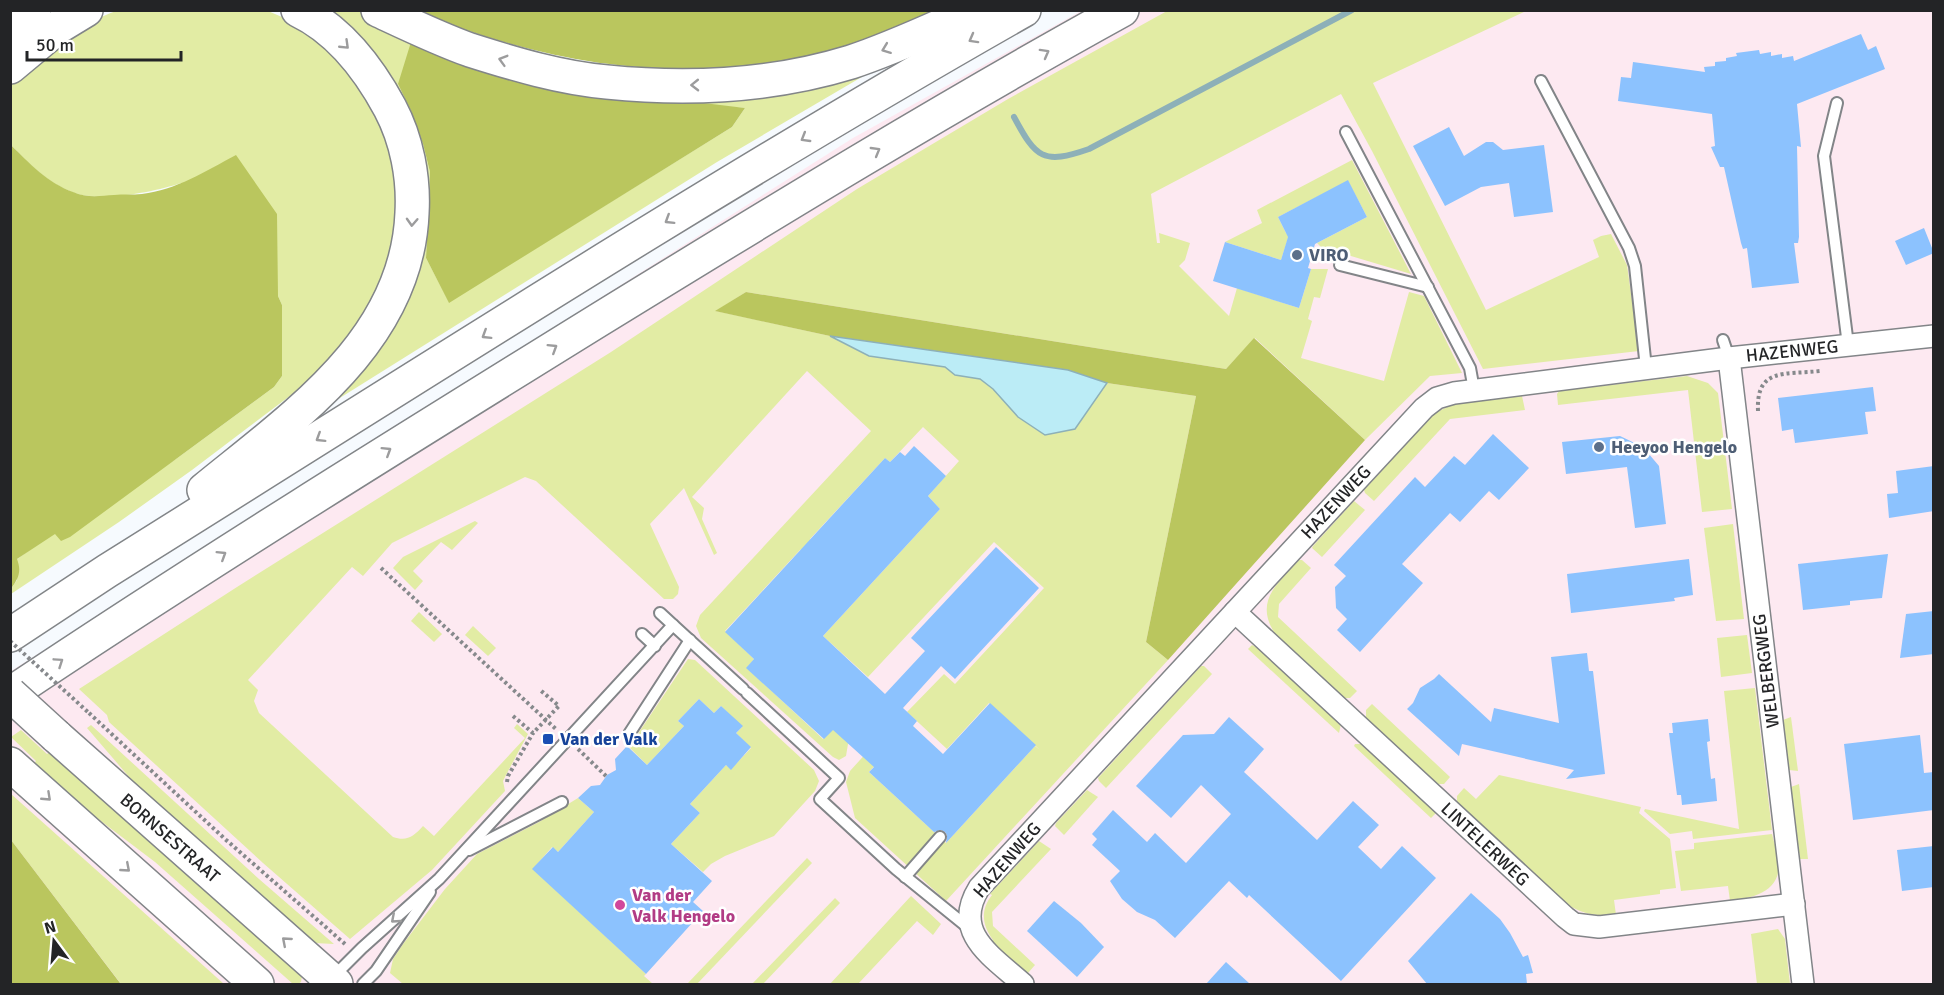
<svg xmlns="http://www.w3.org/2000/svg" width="1944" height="995" viewBox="0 0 1944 995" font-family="Signika,sans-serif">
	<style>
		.commercial { fill: #fde9f1 }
		.green { fill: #e2eca4; fill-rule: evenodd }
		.forest { fill: #bac65e }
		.water { fill: #bbecf6; stroke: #8db0b8; stroke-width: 1.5 }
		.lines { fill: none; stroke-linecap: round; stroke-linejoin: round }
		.stream { stroke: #8db0b8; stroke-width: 6 }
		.building { fill: #8cc2fe }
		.lane-casing { stroke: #828588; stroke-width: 14 }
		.street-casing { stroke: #828588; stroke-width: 24 }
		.primary-casing { stroke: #828588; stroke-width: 36 }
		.highway-casing { stroke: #828588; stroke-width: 36 }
		.path { stroke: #86898c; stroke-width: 4; stroke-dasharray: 3 3; stroke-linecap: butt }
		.lane { stroke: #fff; stroke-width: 10 }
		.street { stroke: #fff; stroke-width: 21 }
		.primary { stroke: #fff; stroke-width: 33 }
		.highway { stroke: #fff; stroke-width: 33 }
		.primary-bridge-casing { stroke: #828588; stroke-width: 36; stroke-linecap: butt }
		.path-bridge { stroke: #86898c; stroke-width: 4; stroke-dasharray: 3 3; stroke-linecap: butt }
		.primary-bridge { stroke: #fff; stroke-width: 33 }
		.oneway { stroke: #9c9c9d }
		.service-dot { fill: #5c6f8a; stroke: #fff; stroke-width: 2 }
		.transit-dot { fill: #1a4fb4; stroke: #fff; stroke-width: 2 }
		.hotel-dot { fill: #d1479c; stroke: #fff; stroke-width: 2 }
		.labels { text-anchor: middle; stroke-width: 5; stroke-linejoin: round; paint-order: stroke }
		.service-label { font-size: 18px; font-weight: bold; fill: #4e5e75; stroke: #fff; text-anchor: start }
		.street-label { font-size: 18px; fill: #232426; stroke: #fff }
		.transit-label { font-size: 18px; font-weight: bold; fill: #164399; stroke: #fff; text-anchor: start }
		.hotel-label { font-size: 18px; font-weight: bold; fill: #b23c85; stroke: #fff; text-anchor: start }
	</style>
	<rect width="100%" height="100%" fill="#f6fafe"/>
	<polygon class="commercial" points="1081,11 1933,11 1933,984 11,984 11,671 853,138"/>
	<g class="green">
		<path d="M116 11H268L296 23 349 66 386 129 401 198 391 267 358 330 307 383 192 470 119 522 11 594V589L17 580 16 560 46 538 176 459 274 387 282 376V305L278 296 181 183C155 192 98 203 72 192 48 183 28 163 11 145V83C38 57 81 23 116 11Z"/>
		<path d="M321 11H361L390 24 609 89 901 54 717 162 311 416 349 378 425 194ZM398 84 745 108 732 127 449 302 426 258 430 172 423 144 411 111Z"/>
		<path d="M1167 11H1526L1373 83 1486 310 1599 257 1593 240 1601 236 1611 234 1627 265 1639 351 1483 369 1372 151 1341 94 1151 194 1157 243H1160L1159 233 1190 243 1185 260 1179 266 1229 316 1237 288 1299 308 1311 269H1328L1320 298 1314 297 1308 319 1312 321 1301 358 1384 381 1409 292 1424 296 1462 373 1430 376 1365 440 1255 338 1226 369 746 292 716 311 830 336 869 356 945 367 955 375 980 379 993 389 1018 417 1075 429 1107 383 1196 396 1146 642 1168 660 946 901 855 818 846 782 850 771 869 750 880 760 869 772 946 843 1035 746 1040 750 989 703 947 749 907 712 944 674 955 684 1044 588 994 542 868 677 823 636 940 509 928 496 959 461 923 427 890 462 885 458 810 539 815 544 800 550 725 631 754 659 747 668 823 739 839 723 855 737 848 744 846 756 839 760 833 757 701 638 696 626 700 615 871 431 807 371 692 497 704 508 702 519 717 553 714 555 684 488 650 524 679 587 678 594 673 599H664L536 481 525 477 392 543 363 576 352 567 248 680 258 690 254 701 259 713 393 837C407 842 414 836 423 826L434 836 525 738 514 728 517 724 528 734 506 775 503 781 505 791 432 870 350 939 263 863 109 722 107 715 79 689 237 587 611 352 857 189 1008 99Z"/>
		<polygon points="1352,160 1411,274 1321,247 1317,243 1367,217 1348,181 1278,217 1286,233 1289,235 1281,260 1225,242 1262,223 1257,210"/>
		<polygon points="1687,376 1708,383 1718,393 1732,509 1702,512 1688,390 1558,405 1557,394 1559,391"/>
		<polygon points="1522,396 1525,410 1450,419 1374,501 1365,493 1364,490 1435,413 1453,404"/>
		<polygon points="1354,501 1365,510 1322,557 1312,548 1313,546"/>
		<polygon points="475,521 478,523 452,550 441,542 413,571 423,581 415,590 393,568 403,557"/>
		<polygon points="1733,524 1744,619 1716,621 1704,528"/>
		<path d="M1299 560H1302L1311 568 1279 604 1278 617 1357 691 1350 698H1344L1275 634C1254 601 1277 584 1299 560Z"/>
		<polygon points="419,612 442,634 434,642 411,621"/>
		<polygon points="473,626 496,648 488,656 465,635"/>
		<polygon points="1747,635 1752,673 1721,677 1717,638"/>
		<polygon points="1252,645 1261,650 1341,724 1339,733 1248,649"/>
		<polygon points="688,659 695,660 814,770 819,781 815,791 774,836 725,856 711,864 703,872 671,844 700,813 690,804 726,765 731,769 751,748 736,733 742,727 721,706 714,713 699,699 678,721 684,726 647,765 629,747"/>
		<polygon points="1201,666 1204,666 1212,674 1106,788 1099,781 1098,778"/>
		<polygon points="1755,688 1772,830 1693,839 1692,831 1670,834 1644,811 1645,809 1739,829 1724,691"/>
		<polygon points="1372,704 1450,777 1444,784 1437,784 1366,718 1366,710"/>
		<polygon points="1791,717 1798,771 1789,770 1783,720"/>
		<polygon points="91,725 259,879 334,944 314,943 161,814 87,728"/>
		<polygon points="21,730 47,754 53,749 302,976 301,982 298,984 293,984 155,862 44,778 32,766 36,761 11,737"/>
		<polygon points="1355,744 1362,744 1436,813 1431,818 1354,746"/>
		<path d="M1499 775 1641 807 1639 813 1670 839 1676 888 1660 890V894L1614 900 1616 915C1596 916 1585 915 1568 905L1457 803V796L1464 788 1476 799Z"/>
		<polygon points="1799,784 1808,859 1800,859 1791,787"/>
		<polygon points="1087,790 1098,797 1064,835 1055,826 1056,823"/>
		<polygon points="11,794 224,984 121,984 11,840"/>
		<polygon points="578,798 594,812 558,852 552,847 533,869 646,974 644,976 653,984 403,984 390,973 393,959 403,944 445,889 477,854 539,822"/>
		<path d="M1772 834C1774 843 1779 856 1779 866 1778 893 1751 898 1730 901L1728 886 1681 891 1675 851 1694 849V843Z"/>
		<path d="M1039 841 1051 849 992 912 993 926 1035 965 1028 973H1025L992 943 993 940C982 925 980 910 992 895L990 894Z"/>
		<polygon points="807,858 812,863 697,984 687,984"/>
		<polygon points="911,896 941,924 933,935 917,921 858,984 830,984"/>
		<polygon points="835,898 840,903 763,984 752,984"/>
		<polygon points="1778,929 1785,939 1790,984 1757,984 1751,934"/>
	</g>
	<g class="forest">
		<path d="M416 11H932C889 31 846 48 799 58 670 85 535 61 416 11Z"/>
		<polygon points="411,42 670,99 745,108 732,127 449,303 426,258 430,172 423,144 411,111 398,84"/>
		<path d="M11 145C29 163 48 183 73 192 86 198 100 196 114 195 123 194 133 195 142 194 176 190 206 171 236 155L277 214 278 296 282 305V376L274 387 70 537 61 541 55 534 17 559C22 572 18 579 11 589Z"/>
		<polygon points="746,292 1226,369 1254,338 1365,440 1168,660 1146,642 1196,396 1107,383 1068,370 830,336 715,311"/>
		<polygon points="11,840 120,983 121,984 11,984"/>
	</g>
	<polygon class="water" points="830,336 1068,370 1107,383 1075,429 1045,435 1018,417 993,389 980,379 955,375 945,367 869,356"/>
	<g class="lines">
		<path class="stream" d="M1014 117C1036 158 1043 165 1089 149L1352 10"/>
	</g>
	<g class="building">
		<polygon points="1861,34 1868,50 1876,46 1885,69 1797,104 1801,147 1797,146 1799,237 1798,243 1794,243 1799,283 1752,288 1747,248 1743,249 1741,243 1724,167 1720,167 1711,147 1715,146 1712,114 1618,101 1621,77 1631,78 1633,62 1705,72 1704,67 1715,66 1715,62 1726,61 1726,58 1737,56 1736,53 1759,50 1760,54 1771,52 1771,56 1782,54 1782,58 1793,56 1794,61"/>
		<polygon points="1449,127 1464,156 1486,142 1493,142 1503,150 1544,145 1553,212 1514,217 1509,183 1481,187 1445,206 1413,146"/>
		<polygon points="1348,180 1367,217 1315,244 1308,268 1311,269 1299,308 1213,281 1225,242 1281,260 1288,237 1278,217"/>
		<polygon points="1924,228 1934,253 1906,265 1895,241"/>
		<polygon points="1873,387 1876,411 1865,412 1868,434 1795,443 1793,429 1782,431 1778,398"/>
		<polygon points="1493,434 1529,468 1499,500 1489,491 1460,522 1450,513 1402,564 1423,583 1360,652 1337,630 1347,619 1336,608 1335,587 1346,576 1334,565 1415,477 1425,487 1454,456 1465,465"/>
		<polygon points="1620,436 1643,447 1659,466 1666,524 1635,528 1627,467 1566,474 1562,442"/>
		<polygon points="914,446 946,476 928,496 940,509 823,636 885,694 925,651 911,638 996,547 1039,588 955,679 941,666 903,708 917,721 913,726 943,754 990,703 1036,745 946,843 947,835 945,832 941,830 934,832 869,772 874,767 833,730 824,739 746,668 754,659 725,632 885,458 890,462 900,452 905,456"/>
		<polygon points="1934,466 1934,511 1889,518 1887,494 1898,493 1896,471"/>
		<polygon points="1888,554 1882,598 1850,601 1850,605 1803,610 1798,564"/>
		<polygon points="1689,559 1693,595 1674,598 1675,601 1571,613 1567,574"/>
		<polygon points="1934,611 1934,654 1900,658 1906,614"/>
		<polygon points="1587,653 1589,671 1593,671 1605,774 1566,779 1574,770 1462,744 1459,756 1407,709 1413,703 1420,688 1434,679 1439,674 1491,722 1494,708 1559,723 1551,657"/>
		<polygon points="699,699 714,713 721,706 743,726 736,733 751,747 731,770 726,765 690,804 700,813 671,844 712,881 693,902 703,911 646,974 532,869 553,847 558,852 594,812 578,798 591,786 600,785 607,775 616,770 615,759 627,746 647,765 684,726 678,721"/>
		<polygon points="1229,717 1264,749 1244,772 1317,840 1353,801 1379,825 1358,847 1381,869 1402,846 1436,878 1341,981 1249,895 1247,898 1229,881 1175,938 1155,920 1137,912 1122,899 1110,881 1120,871 1092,845 1097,839 1092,834 1113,810 1147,842 1155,833 1186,863 1231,814 1201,785 1171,818 1136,786 1183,735 1214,734"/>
		<polygon points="1708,719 1710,741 1707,742 1709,760 1711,779 1715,778 1717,801 1682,805 1681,795 1677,795 1671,749 1669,733 1673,733 1672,723"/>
		<polygon points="1920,735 1924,773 1934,772 1934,810 1853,820 1844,744"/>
		<polygon points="1934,846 1934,887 1902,891 1897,850"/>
		<polygon points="1471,893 1500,919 1510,933 1523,957 1528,955 1533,973 1526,974 1527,984 1427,984 1408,961"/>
		<polygon points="1054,901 1081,923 1104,947 1077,977 1027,931"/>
		<polygon points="1226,962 1250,984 1206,984"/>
	</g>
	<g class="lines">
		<g class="lane-casing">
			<g id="lane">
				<polyline points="1541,81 1629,248 1635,266 1646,368"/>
				<polyline points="1837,103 1824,156 1848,345"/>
				<polyline points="1346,132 1470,368 1474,390"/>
				<polyline points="1340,265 1428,287"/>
				<polyline points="1723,340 1729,358"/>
				<polyline points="660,613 673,625"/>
				<polyline points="642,634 655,646"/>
				<polyline points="747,693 839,778 820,799 896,869 970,929"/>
				<polyline points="629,734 690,640"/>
				<polyline points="469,850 562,802"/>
				<polyline points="905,877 940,837"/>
				<polyline points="333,977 362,948 439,879 673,625 743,689"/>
				<polyline points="363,984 376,971 430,892"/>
			</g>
		</g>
		<g class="street-casing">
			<g id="street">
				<polyline points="1729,358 1803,984"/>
				<polyline points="1235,612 1565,917 1574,924 1599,927 1794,904"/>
				<path d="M1023 984C993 957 951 933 979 888L1424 408 1437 398 1454 393 1729 358 1934 336"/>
			</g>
		</g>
		<g class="primary-casing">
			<g id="primary">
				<polyline points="56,736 336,984"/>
				<polyline points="10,764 257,984"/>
			</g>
		</g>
		<g class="highway-casing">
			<g id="highway">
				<path d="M378 10C408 24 439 39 470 50 514 64 561 78 607 82 687 90 773 86 851 62 894 48 935 28 977 10"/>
				<polyline points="10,30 34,10"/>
				<polyline points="10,67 58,27 86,10"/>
				<path d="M204 490C293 417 407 341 412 213 414 178 407 140 390 108 369 69 340 30 298 10"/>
				<path d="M10 635 107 571C411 381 712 187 1024 10"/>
				<path d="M10 694C203 565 400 443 597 321 771 214 944 108 1122 10"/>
				<polyline points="326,984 330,980"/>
			</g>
		</g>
		<g class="path">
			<path d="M1758 411C1756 367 1785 375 1820 371"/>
			<polyline points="381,568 557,730"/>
			<polyline points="89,713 225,839 345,944"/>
			<polyline points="513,716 533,733 557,708 559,706 539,689"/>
			<polyline points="578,749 606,776"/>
			<polyline points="507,782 508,776 533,733"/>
		</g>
		<use href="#lane" class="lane"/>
		<use href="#street" class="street"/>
		<use href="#primary" class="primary"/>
		<use href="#highway" class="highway"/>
		<g class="primary-bridge-casing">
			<polyline id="primary-bridge" points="10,694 56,736"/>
		</g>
		<polyline class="path-bridge" points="10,641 89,713"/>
		<use href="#primary-bridge" class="primary-bridge"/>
	</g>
	<defs><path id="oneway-chevron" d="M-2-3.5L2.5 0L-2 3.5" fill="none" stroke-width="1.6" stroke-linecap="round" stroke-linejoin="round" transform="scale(1.5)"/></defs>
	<g class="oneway">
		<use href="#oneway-chevron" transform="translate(973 39) rotate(151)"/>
		<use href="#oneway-chevron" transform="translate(345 45) rotate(44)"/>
		<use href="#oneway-chevron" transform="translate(886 49) rotate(159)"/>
		<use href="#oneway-chevron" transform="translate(1045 53) rotate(-29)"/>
		<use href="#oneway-chevron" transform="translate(503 60) rotate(-164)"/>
		<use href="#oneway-chevron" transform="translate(695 85) rotate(179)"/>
		<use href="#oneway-chevron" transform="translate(805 138) rotate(149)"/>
		<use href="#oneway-chevron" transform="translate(876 151) rotate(-30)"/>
		<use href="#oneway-chevron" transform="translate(669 220) rotate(148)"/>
		<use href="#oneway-chevron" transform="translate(412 222) rotate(93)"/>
		<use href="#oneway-chevron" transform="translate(486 335) rotate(148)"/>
		<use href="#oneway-chevron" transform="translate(553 348) rotate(-32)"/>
		<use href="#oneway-chevron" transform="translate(320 438) rotate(148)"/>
		<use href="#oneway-chevron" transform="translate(387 451) rotate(-32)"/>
		<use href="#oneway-chevron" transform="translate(222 555) rotate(-32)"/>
		<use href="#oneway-chevron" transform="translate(59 662) rotate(-34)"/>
		<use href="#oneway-chevron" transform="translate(47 797) rotate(43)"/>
		<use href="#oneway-chevron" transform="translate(126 868) rotate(41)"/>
		<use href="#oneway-chevron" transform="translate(395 919) rotate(139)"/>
		<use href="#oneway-chevron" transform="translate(286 941) rotate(-139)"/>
	</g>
	<g class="service-dot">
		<circle cx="1297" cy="255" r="6"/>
		<circle cx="1599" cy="447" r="6"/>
	</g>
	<rect class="transit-dot" x="542" y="733" width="12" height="12" rx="3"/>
	<circle class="hotel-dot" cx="620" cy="905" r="6"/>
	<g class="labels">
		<g class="service-label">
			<text x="1309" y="261">VIRO</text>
			<text x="1611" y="453">Heeyoo Hengelo</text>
		</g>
		<g class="street-label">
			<text transform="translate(1792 351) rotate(-6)" y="6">HAZENWEG</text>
			<text transform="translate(1336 502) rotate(-47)" y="6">HAZENWEG</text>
			<text transform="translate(1766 671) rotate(-97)" y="6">WELBERGWEG</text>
			<text transform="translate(170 838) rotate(41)" y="6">BORNSESTRAAT</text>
			<text transform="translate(1485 844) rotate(43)" y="6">LINTELERWEG</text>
			<text transform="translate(1007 860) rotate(-49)" y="6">HAZENWEG</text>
		</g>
		<g class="transit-label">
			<text x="560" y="745">Van der Valk</text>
		</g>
		<g class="hotel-label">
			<text x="632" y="901">Van der<tspan x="632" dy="21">Valk Hengelo</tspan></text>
		</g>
	</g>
	<rect width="1944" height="995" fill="none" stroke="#232426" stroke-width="24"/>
	<g transform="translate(54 941) rotate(344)" stroke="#ffffff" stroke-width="4.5" paint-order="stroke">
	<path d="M0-4.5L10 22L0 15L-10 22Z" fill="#232426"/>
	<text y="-9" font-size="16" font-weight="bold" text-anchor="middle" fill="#232426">N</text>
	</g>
	<path d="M27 51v9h154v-9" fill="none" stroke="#232426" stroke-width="3"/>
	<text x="36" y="51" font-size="18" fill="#232426" stroke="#ffffff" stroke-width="4.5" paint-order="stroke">50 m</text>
</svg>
